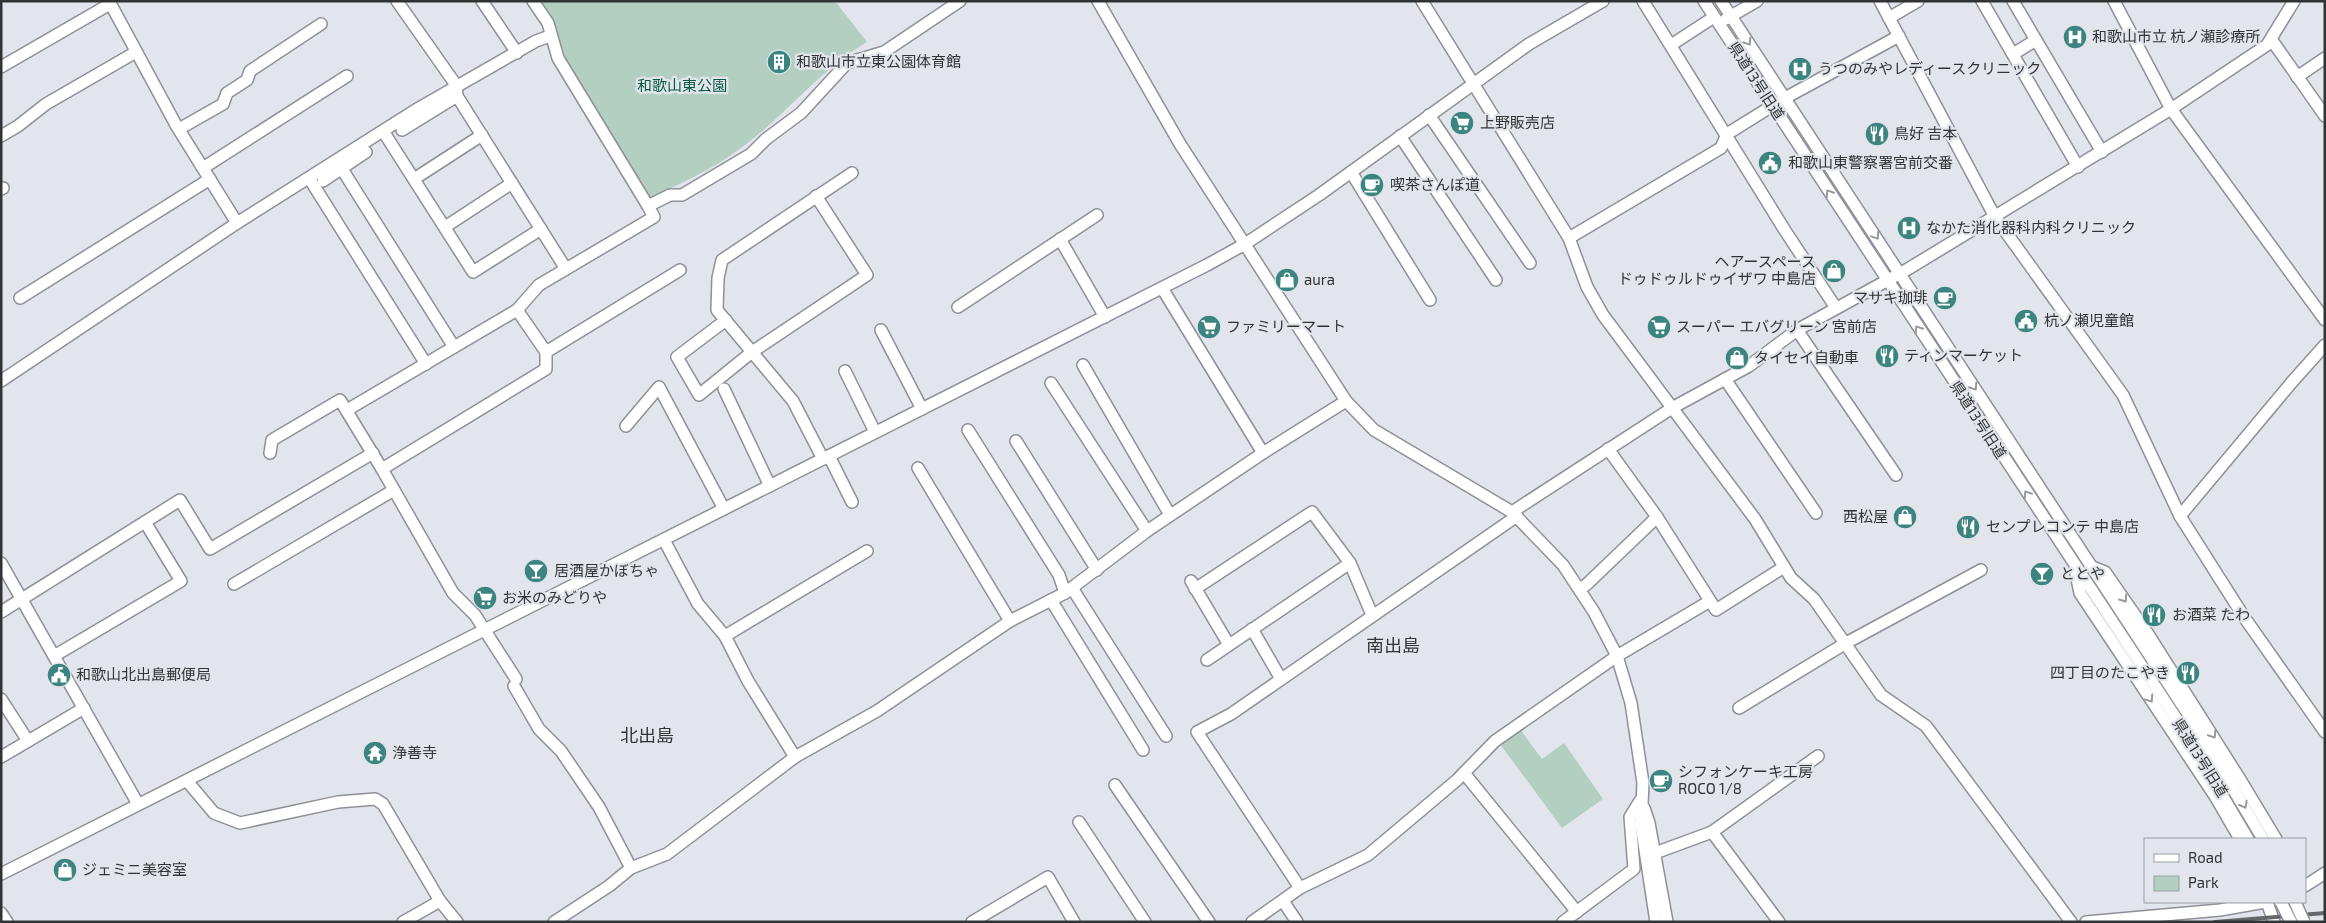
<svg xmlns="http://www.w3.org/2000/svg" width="2326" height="923" viewBox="0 0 2326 923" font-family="'Exo 2','Noto Sans JP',sans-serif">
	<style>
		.green { fill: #b3cfc1 }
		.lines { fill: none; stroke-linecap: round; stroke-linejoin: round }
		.minor-casing { stroke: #8f9097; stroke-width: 14 }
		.minor { stroke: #fff; stroke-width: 11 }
		.rail { stroke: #66676a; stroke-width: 4 }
		.minor-bridge-casing { stroke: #8f9097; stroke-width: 14; stroke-linecap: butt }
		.minor-bridge { stroke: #fff; stroke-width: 11 }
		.oneway { stroke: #98999a }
		.labels { text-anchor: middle; stroke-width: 4.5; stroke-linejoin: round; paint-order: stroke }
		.poi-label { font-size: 15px; fill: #323335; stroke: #e3e5ec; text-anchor: start }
		.street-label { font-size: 15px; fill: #323335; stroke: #e3e5ec }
		.park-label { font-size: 15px; fill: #075a3f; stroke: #e3e5ec }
		.quarter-label { font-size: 18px; fill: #323335; stroke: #e3e5ec }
	</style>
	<rect width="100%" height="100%" fill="#e3e5ec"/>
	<g class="green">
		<path d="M541 1H835L867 42C820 70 786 115 741 148 714 169 681 183 650 198L566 59 554 26Z"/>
		<polygon points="1519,728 1542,759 1564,743 1603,799 1562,828 1500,744"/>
	</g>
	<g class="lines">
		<g class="minor-casing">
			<g id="minor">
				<polyline points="109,1 176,125 237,223"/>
				<polyline points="482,1 517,53"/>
				<polyline points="533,1 548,23 558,58 648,206"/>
				<polyline points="1098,1 1180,144 1346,401 1374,430 1512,512 1563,565 1594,612 1617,656 1631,703 1643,783 1641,824 1656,922"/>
				<polyline points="1422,1 1569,238 1587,287 1603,315 1755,519 1791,578 1814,599 1881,695 1926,726 2071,922"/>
				<polyline points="1643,1 1784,229 1836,308"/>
				<polyline points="1704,1 2180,724 2248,839"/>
				<polyline points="1721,1 2190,717 2263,839"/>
				<polyline points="1880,1 1995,217 2123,395 2180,516 2244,617 2325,732"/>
				<polyline points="1982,1 2078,167"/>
				<polyline points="2013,1 2102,152"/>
				<polyline points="2114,1 2171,109 2325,320"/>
				<polyline points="1889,18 1918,1"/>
				<polyline points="1726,19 1757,1"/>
				<polyline points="2271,39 2325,116"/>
				<polyline points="1671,45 1714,17"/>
				<polyline points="2013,54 2036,40"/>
				<polyline points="1,67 110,4"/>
				<polyline points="2297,77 2325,58"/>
				<polyline points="1429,115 1530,263"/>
				<polyline points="179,129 223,104 227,93 247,80 250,71 321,24"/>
				<polyline points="402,130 457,96"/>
				<polyline points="383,131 473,272 541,229"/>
				<polyline points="1,136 18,126 46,104 136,52"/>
				<polyline points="1400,136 1496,280"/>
				<polyline points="203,168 347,76"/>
				<polyline points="342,169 454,347"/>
				<polyline points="1351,172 1430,300"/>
				<polyline points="309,178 426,364"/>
				<polyline points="414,179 482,135"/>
				<polyline points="323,181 366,152"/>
				<polyline points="1,189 3,188"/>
				<polyline points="816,196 867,275 752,352 793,401 823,459"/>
				<polyline points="445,227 512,183"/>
				<polyline points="1569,238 1721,148 1727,134 1785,98 1899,36"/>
				<polyline points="1060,239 1105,317"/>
				<polyline points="566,269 654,217 648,206 670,195 682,195 751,154 766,139 801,113 847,63 884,52 960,1"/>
				<polyline points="1162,288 1263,453 1346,401"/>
				<polyline points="20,298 210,179"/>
				<polyline points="958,307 1097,215"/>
				<polyline points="517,310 546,352 680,270"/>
				<polyline points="726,320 677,357 699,395 752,352 717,310 718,278 722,260 852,173"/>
				<polyline points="881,330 922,409"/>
				<polyline points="1797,330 1896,475"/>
				<polyline points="1083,365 1170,515"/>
				<polyline points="845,371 875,432"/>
				<polyline points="1725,379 1816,513"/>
				<polyline points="1,381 237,223 419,108 536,41 550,36"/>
				<polyline points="1051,383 1147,531"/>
				<polyline points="724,389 770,486"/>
				<polyline points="347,410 517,310 539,285 566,269 457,96 456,85 397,1"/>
				<polyline points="626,426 659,387 724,509"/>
				<polyline points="968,430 1059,575 1065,593"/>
				<polyline points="1016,441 1097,570"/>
				<polyline points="270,453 272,440 340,400 382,469 453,593 475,615 516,679"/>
				<polyline points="829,456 852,502"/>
				<polyline points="918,468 1010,621"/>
				<polyline points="382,469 546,369 546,352"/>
				<polyline points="1512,512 1672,408 1749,366 1797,330 1908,269 2171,109 2267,45 2294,1"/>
				<polyline points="2180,516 2292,382 2325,345"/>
				<polyline points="1657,517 1716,610 1784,567"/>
				<polyline points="664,540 698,604 725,636 748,681 795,757"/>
				<polyline points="1,563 138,804"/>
				<polyline points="2090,566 2105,572 2148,634 2241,781 2276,839"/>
				<polyline points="2076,574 2080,593 2215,796 2240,839"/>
				<polyline points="1191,581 1229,645"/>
				<polyline points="234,584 394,490"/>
				<polyline points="1072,588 1166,736"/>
				<polyline points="1195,589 1312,512 1350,563 1372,615"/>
				<polyline points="1579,589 1586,585 1657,517 1608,449"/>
				<polyline points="1051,600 1143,750"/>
				<polyline points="1,612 180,500 210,549 373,453"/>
				<polyline points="1252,629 1281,679"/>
				<polyline points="725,636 867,551"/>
				<polyline points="54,656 181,581 145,522"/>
				<polyline points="1207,660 1350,563"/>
				<polyline points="514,686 539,729 561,751 599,807 631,868"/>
				<polyline points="1,699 28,741"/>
				<polyline points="1739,708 1846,643 1981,570"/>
				<polyline points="1,757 84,708"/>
				<polyline points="1464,773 1577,912"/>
				<polyline points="187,781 214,813 240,823 338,802 375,799 383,804 440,901 457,922"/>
				<polyline points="1115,785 1209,922"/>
				<polyline points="1644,808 1649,823 1667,922"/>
				<polyline points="1079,822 1145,922"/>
				<polyline points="1712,832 1818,756"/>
				<polyline points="1655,853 1712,832 1779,922"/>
				<polyline points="1,874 1207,265 1245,244 1319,195 1529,44 1603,1"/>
				<polyline points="2305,886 2325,873"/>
				<polyline points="1300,888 1197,732 1231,714 1517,516"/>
				<polyline points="1283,901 1297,922"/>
				<polyline points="2267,902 2274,922"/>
				<polyline points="1,913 7,922"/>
				<polyline points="403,922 440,901"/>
				<polyline points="554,922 609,886 631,868 667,854 795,757 877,711 1010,621 1065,593 1147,531 1263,453"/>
				<polyline points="972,922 1048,877 1074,922"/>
				<polyline points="1252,922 1300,888 1368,855 1457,780 1495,741 1617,656 1710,601"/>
				<polyline points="1563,922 1634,869 1630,817 1640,801"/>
				<polyline points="2086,922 2220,910 2265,902"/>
			</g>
		</g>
		<use href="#minor" class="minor"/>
		<polyline class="rail" points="2215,922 2325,913"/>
		<g class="minor-bridge-casing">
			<g id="minor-bridge">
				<polyline points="2281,902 2291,922"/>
				<polyline points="2295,902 2304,922"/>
			</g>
		</g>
		<use href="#minor-bridge" class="minor-bridge"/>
	</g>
	<defs><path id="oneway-chevron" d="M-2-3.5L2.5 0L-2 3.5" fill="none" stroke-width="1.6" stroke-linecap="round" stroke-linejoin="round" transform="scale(1.25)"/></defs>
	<g class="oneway">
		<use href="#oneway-chevron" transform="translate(1748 42) rotate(57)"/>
		<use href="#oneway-chevron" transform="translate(1829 193) rotate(-123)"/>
		<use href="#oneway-chevron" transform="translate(1876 236) rotate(56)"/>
		<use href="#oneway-chevron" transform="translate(1918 329) rotate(-123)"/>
		<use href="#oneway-chevron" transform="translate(1974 387) rotate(57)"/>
		<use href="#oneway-chevron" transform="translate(2027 494) rotate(-123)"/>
		<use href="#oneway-chevron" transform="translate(2124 599) rotate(55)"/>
		<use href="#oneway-chevron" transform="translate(2150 699) rotate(56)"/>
		<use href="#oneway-chevron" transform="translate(2213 735) rotate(57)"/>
		<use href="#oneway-chevron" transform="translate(2244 805) rotate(61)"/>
	</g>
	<defs>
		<g id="hospital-disc" transform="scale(1.25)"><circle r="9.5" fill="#3c847f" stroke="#e3e5ec"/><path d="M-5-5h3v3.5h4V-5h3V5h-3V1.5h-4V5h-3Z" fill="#fff"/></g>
		<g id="building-disc" transform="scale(1.25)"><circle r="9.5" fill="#3c847f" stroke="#e3e5ec"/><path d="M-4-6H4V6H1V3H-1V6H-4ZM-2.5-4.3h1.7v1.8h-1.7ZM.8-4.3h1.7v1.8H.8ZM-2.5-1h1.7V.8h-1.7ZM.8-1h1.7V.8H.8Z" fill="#fff"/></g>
		<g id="supermarket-disc" transform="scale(1.25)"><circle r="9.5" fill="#3c847f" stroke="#e3e5ec"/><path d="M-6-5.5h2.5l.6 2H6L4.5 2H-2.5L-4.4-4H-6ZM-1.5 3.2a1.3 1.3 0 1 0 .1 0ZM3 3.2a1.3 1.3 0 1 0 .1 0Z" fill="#fff"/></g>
		<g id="restaurant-disc" transform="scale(1.25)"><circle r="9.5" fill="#3c847f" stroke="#e3e5ec"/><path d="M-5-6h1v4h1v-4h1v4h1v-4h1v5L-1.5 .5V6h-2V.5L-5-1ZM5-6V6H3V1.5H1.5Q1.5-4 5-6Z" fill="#fff"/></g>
		<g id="civic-disc" transform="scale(1.25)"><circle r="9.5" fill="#3c847f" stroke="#e3e5ec"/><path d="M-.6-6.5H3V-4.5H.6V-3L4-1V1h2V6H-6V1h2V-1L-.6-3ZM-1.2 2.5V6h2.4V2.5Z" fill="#fff"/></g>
		<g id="cafe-disc" transform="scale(1.25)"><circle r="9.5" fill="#3c847f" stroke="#e3e5ec"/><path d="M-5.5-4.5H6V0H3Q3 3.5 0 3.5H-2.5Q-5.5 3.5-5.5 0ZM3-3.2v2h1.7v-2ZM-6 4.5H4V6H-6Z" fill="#fff"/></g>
		<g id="shop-disc" transform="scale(1.25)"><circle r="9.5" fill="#3c847f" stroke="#e3e5ec"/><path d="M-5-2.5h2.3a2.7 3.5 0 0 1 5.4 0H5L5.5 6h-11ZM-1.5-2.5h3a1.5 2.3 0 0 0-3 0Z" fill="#fff"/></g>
		<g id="bar-disc" transform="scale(1.25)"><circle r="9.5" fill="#3c847f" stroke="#e3e5ec"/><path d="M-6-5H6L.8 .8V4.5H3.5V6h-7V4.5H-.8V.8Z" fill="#fff"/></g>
		<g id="temple-disc" transform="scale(1.25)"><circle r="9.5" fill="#3c847f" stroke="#e3e5ec"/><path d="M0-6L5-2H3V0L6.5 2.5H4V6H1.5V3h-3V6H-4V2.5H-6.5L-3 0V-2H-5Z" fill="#fff"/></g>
	</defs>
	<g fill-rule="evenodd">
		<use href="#hospital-disc" x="2075" y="37"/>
		<use href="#building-disc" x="779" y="62"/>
		<use href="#hospital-disc" x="1800" y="69"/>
		<use href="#supermarket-disc" x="1462" y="123"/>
		<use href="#restaurant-disc" x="1877" y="134"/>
		<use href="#civic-disc" x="1770" y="163"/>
		<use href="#cafe-disc" x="1372" y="185"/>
		<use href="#hospital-disc" x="1909" y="228"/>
		<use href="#shop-disc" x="1834" y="271"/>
		<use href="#shop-disc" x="1287" y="280"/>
		<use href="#cafe-disc" x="1945" y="298"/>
		<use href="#civic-disc" x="2026" y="321"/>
		<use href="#supermarket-disc" x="1209" y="327"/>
		<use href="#supermarket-disc" x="1659" y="327"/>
		<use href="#restaurant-disc" x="1887" y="356"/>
		<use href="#shop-disc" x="1737" y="358"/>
		<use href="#shop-disc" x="1905" y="517"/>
		<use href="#restaurant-disc" x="1968" y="527"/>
		<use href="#bar-disc" x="536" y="571"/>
		<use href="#bar-disc" x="2042" y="574"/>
		<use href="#supermarket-disc" x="485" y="598"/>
		<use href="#restaurant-disc" x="2154" y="615"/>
		<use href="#restaurant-disc" x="2188" y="673"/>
		<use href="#civic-disc" x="59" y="675"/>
		<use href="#temple-disc" x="375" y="753"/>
		<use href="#cafe-disc" x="1661" y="781"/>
		<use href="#shop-disc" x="65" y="870"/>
	</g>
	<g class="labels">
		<g class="poi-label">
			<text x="2092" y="42">和歌山市立 杭ノ瀬診療所</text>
			<text x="796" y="67">和歌山市立東公園体育館</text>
			<text x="1818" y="74">うつのみやレディースクリニック</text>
			<text x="1480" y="128">上野販売店</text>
			<text x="1894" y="139">鳥好 吉本</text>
			<text x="1788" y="168">和歌山東警察署宮前交番</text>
			<text x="1390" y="190">喫茶さんぽ道</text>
			<text x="1926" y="233">なかた消化器科内科クリニック</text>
			<text x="1816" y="267" text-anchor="end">ヘアースペース<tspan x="1816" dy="17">ドゥドゥルドゥイザワ 中島店</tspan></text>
			<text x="1304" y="285">aura</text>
			<text x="1928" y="303" text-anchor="end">マサキ珈琲</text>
			<text x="2044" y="326">杭ノ瀬児童館</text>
			<text x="1226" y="332">ファミリーマート</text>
			<text x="1676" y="332">スーパー エバグリーン 宮前店</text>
			<text x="1904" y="361">ティンマーケット</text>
			<text x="1754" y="363">タイセイ自動車</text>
			<text x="1888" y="522" text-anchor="end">西松屋</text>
			<text x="1986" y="532">センプレコンテ 中島店</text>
			<text x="554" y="576">居酒屋かぼちゃ</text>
			<text x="2060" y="579">ととや</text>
			<text x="502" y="603">お米のみどりや</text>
			<text x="2172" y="620">お酒菜 たわ</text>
			<text x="2170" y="678" text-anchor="end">四丁目のたこやき</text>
			<text x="76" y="680">和歌山北出島郵便局</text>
			<text x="392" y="758">浄善寺</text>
			<text x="1678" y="777">シフォンケーキ工房<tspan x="1678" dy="17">ROCO 1/8</tspan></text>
			<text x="82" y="875">ジェミニ美容室</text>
		</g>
		<g class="street-label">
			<text transform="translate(1756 81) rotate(57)" y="5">県道13号旧道</text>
			<text transform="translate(1978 420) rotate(57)" y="5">県道13号旧道</text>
			<text transform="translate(2200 758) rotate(58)" y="5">県道13号旧道</text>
		</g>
		<g class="park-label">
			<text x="682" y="91">和歌山東公園</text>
		</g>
		<g class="quarter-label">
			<text x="1393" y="652">南出島</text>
			<text x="647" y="742">北出島</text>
		</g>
	</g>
	<rect width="2326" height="923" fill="none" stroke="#323335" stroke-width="5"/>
	<rect x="2144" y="838" width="162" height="65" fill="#e3e5ec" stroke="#9c9ea3"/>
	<rect x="2154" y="854" width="25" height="8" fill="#ffffff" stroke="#9c9ea3"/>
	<text x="2188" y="863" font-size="15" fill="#323335">Road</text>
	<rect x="2154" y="876" width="25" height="15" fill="#b3cfc1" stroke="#9c9ea3"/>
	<text x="2188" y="888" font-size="15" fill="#323335">Park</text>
</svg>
